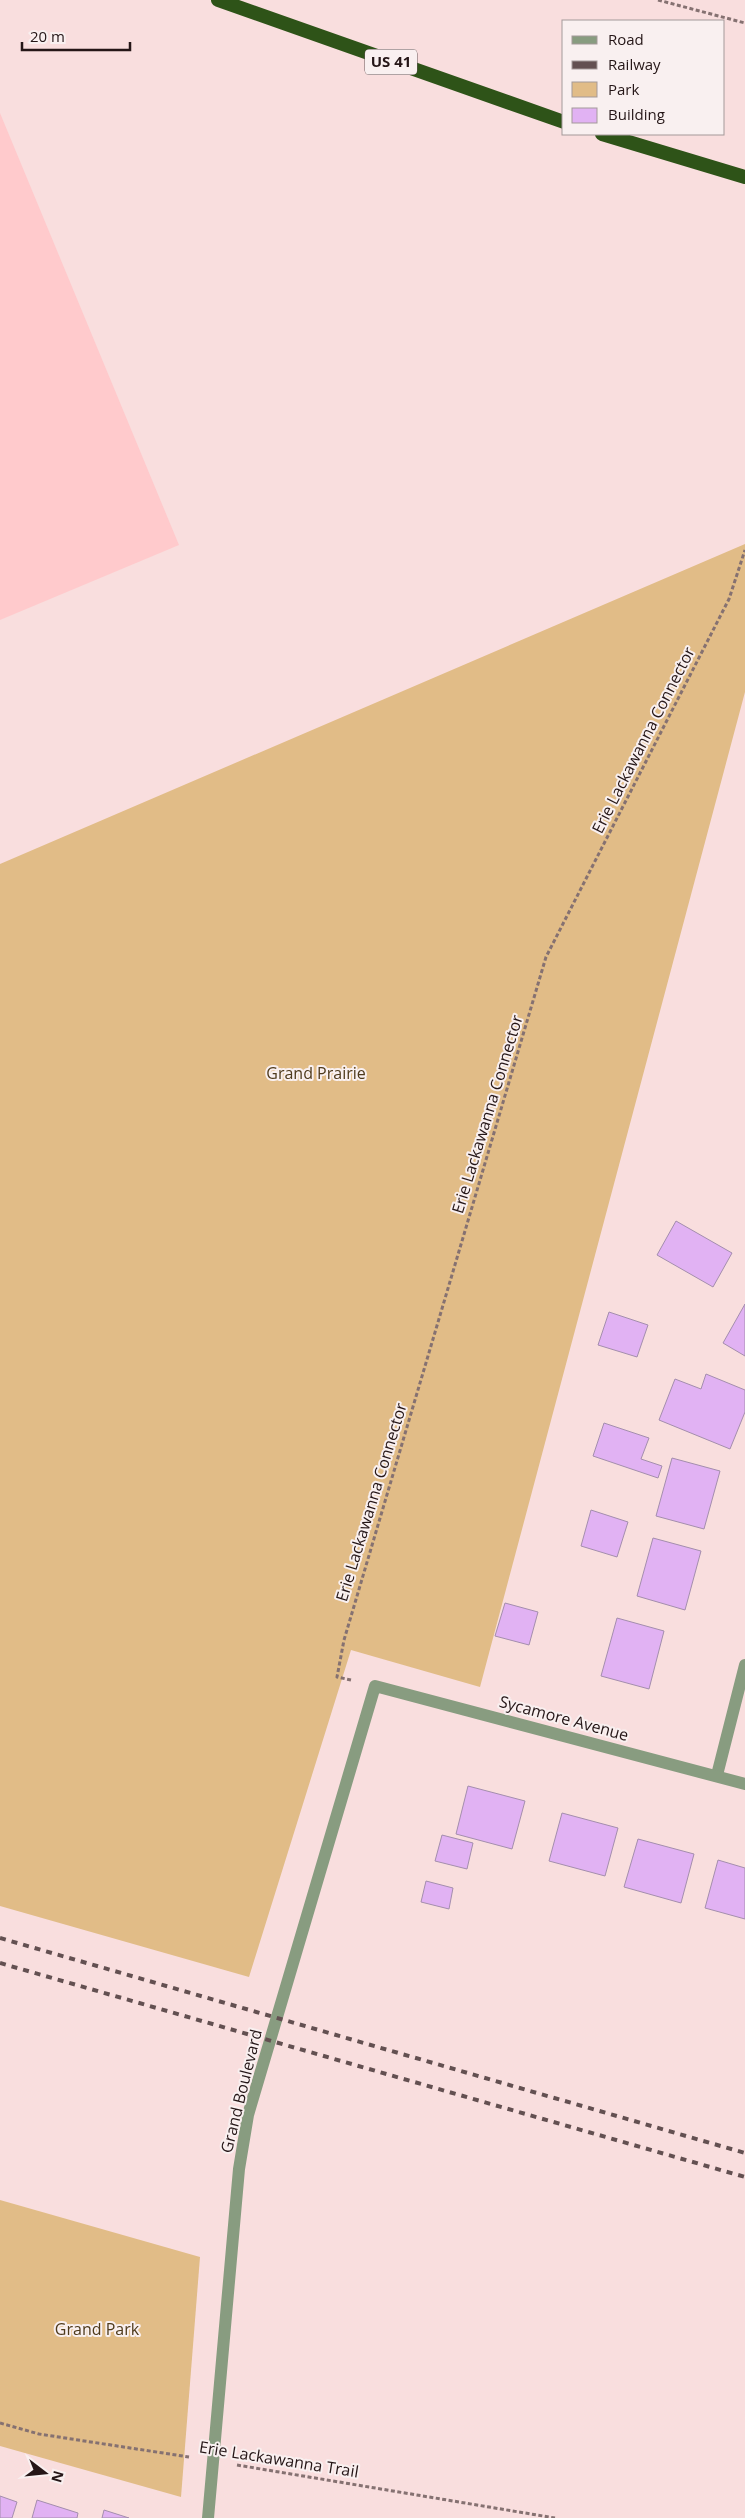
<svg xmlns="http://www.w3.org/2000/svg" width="745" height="2518" viewBox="0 0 745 2518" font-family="'Open Sans',sans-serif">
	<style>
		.built { fill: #ffcacc }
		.green { fill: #e1bc87 }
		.building { fill: #e1b2f3; stroke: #a48ead }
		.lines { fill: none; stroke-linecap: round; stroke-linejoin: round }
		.path { stroke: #857171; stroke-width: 3; stroke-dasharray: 4 2.5; stroke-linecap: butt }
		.minor { stroke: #889c80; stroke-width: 12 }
		.trunk { stroke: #2e5318; stroke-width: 14 }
		.rail { stroke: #635051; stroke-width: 4; stroke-dasharray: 6 6; stroke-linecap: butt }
		.labels { text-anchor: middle; stroke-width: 4; stroke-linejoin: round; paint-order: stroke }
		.shield { fill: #f9f0f0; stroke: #655758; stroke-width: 1 }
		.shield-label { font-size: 15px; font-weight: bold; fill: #251617 }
		.street-label { font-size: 16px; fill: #251617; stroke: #f9f0f0 }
		.park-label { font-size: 16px; fill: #4e3a1c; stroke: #f9f0f0 }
	</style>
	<rect width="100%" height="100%" fill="#f9dede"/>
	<polygon class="built" points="0,113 179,545 0,620"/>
	<g class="green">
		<polygon points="745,544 745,692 480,1687 351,1650 249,1977 0,1906 0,864"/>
		<polygon points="0,2200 200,2257 181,2497 0,2446"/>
	</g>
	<g class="building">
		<polygon points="676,1221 732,1253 713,1287 657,1255"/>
		<polygon points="745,1304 745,1356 723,1343"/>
		<polygon points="609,1312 648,1325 637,1357 598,1345"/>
		<polygon points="706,1374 745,1390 745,1412 730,1449 659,1420 675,1379 701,1389"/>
		<polygon points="604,1423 649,1438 641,1459 662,1466 658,1478 593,1456"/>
		<polygon points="672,1458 720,1471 704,1529 656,1516"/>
		<polygon points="591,1510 628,1522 617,1557 581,1546"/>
		<polygon points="653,1538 701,1551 685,1610 637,1596"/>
		<polygon points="505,1603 538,1612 529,1645 495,1636"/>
		<polygon points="617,1618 664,1631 649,1689 601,1676"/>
		<polygon points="468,1786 525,1801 512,1849 456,1834"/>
		<polygon points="562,1813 618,1828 605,1876 549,1861"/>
		<polygon points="442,1835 473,1843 467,1869 435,1861"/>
		<polygon points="638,1839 694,1854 681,1903 624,1887"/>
		<polygon points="718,1860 745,1868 745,1919 705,1908"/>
		<polygon points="426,1881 453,1888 449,1909 421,1902"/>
		<polygon points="0,2496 17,2502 12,2518 0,2518"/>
		<polygon points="37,2500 78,2513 77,2518 32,2518"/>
		<polygon points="104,2510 129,2518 102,2518"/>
	</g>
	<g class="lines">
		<g class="path">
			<polyline points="658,0 745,23"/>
			<polyline points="351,1680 337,1677 344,1640 546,957 729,599 745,550"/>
			<polyline points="0,2423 39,2434 189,2457"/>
			<polyline points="237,2465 555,2518"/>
		</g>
		<g class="minor">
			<polyline points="717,1775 745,1665"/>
			<polyline points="208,2518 239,2169 248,2115 375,1686 745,1784"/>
		</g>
		<g class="trunk">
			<polyline points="218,0 564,122"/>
			<polyline points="602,134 745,177"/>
		</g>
		<g class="rail">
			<polyline points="0,1938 745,2153"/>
			<polyline points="0,1963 745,2177"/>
		</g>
	</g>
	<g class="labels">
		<rect class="shield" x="365" y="49.5" width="52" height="25" rx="4"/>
		<g class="shield-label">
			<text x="391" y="67">US 41</text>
		</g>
		<g class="street-label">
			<text transform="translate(643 740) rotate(-63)" y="6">Erie Lackawanna Connector</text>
			<text transform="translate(487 1114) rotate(-73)" y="6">Erie Lackawanna Connector</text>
			<text transform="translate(371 1502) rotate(-73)" y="6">Erie Lackawanna Connector</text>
			<text transform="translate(564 1718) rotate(15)" y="6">Sycamore Avenue</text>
			<text transform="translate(241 2091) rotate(-76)" y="6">Grand Boulevard</text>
			<text transform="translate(279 2459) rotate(9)" y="6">Erie Lackawanna Trail</text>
		</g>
		<g class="park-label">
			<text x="316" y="1079">Grand Prairie</text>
			<text x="97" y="2335">Grand Park</text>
		</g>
	</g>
	<rect x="562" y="20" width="162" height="115" fill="#f9f0f0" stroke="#a49999"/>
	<rect x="572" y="36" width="25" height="8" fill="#889c80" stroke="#a49999"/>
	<text x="608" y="45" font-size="15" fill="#251617">Road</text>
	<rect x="572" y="61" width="25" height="8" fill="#635051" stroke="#a49999"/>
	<text x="608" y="70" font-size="15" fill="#251617">Railway</text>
	<rect x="572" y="82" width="25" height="15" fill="#e1bc87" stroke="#a49999"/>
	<text x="608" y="95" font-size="15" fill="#251617">Park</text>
	<rect x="572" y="108" width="25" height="15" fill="#e1b2f3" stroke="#a49999"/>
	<text x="608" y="120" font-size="15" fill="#251617">Building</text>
	<g transform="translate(45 2473) rotate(106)" stroke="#f9f0f0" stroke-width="4" paint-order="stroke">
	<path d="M0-4L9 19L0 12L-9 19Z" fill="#251617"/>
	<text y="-8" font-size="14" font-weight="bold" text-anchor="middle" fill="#251617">N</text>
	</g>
	<path d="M22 42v8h108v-8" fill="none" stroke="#251617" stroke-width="2.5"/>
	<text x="30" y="42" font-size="15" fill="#251617" stroke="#f9f0f0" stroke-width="4" paint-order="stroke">20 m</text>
</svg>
